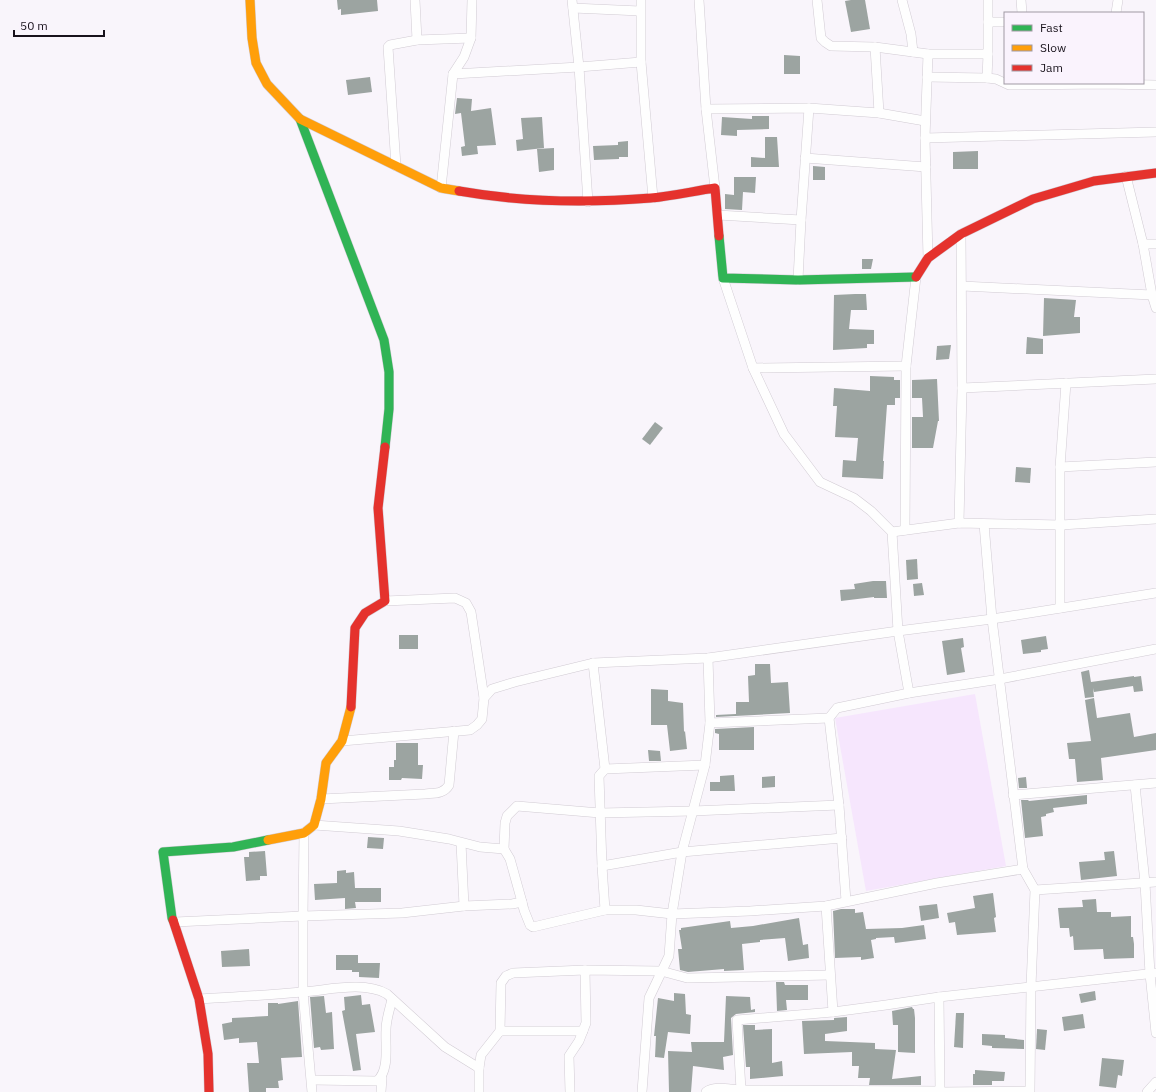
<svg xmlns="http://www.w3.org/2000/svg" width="1156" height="1092" viewBox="0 0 1156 1092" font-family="'IBM Plex Sans',sans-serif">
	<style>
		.green { fill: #f6e6fd }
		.building { fill: #9ca4a1 }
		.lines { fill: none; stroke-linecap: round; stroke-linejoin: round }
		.street-casing { stroke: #d1cbd3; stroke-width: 10 }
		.fast-casing { stroke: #d1cbd3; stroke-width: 10 }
		.slow-casing { stroke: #d1cbd3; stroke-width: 10 }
		.jam-casing { stroke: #d1cbd3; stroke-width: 10 }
		.street { stroke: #fefefe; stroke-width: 9 }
		.fast { stroke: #30b455; stroke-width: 9 }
		.slow { stroke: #ff9f0a; stroke-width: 9 }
		.jam { stroke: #e5322d; stroke-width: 9 }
	</style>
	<rect width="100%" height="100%" fill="#f9f5fb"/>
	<polygon class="green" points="975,694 1006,866 866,891 835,718"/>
	<g class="building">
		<polygon points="337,0 377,0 378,11 341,15 341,9 338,10"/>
		<polygon points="851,0 865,0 870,29 851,32 845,1"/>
		<polygon points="784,55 800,56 800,74 784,74"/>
		<polygon points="370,77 372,92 348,95 346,80"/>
		<polygon points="457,98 472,99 471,111 491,108 496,145 477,146 478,154 462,156 461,147 465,146 461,113 455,114"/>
		<polygon points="752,116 769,116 769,129 737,130 737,136 721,135 722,117 752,119"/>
		<polygon points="542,117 544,148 517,151 516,140 523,139 521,118"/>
		<polygon points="765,137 777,137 779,167 751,167 751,157 765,158"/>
		<polygon points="628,141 628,157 619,157 619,159 594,160 593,146 618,145 618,142"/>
		<polygon points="554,148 554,170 539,172 537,149"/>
		<polygon points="978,151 978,169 953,169 953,152"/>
		<polygon points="813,166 825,167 825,180 813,180"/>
		<polygon points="734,177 756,177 755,193 743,192 742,210 725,209 725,194 734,195"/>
		<polygon points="862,259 873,259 871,269 862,269"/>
		<polygon points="855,294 866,294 867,310 851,310 849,329 874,330 874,344 867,344 867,348 833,350 834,295"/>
		<polygon points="1044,298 1076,300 1074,317 1080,317 1080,333 1043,336"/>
		<polygon points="1027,337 1043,339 1043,354 1026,354"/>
		<polygon points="951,345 949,359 936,360 937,346"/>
		<polygon points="870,376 894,377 894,380 900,380 900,398 895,398 895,405 887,405 883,461 884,461 883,479 842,477 843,460 856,461 858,438 835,437 837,406 833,406 834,388 870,391"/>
		<polygon points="937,379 939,421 938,421 933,448 912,448 912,417 923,417 922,398 912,398 912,380"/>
		<polygon points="655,422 663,428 650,445 642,439"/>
		<polygon points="1016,467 1031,468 1030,483 1015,482"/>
		<polygon points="917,559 918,579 907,580 906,560"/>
		<polygon points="873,581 886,581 887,598 874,598 874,597 841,601 840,590 855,589 854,584"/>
		<polygon points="922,583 924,595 914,596 913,584"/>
		<rect x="399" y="635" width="19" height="14"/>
		<polygon points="1046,636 1048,649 1041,650 1041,652 1023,654 1021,640"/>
		<polygon points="963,638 964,647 961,648 965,672 947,675 942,641"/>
		<polygon points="755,664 770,664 771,683 788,682 790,713 716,717 716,715 736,714 736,702 749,702 748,676 755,675"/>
		<polygon points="1089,670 1091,682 1134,676 1134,677 1141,676 1143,691 1134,692 1133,686 1094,692 1093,688 1094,697 1085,698 1081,672"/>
		<polygon points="651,689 668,690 668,701 683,703 684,732 685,731 687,749 670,751 667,725 651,725"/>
		<polygon points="1094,698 1097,718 1130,713 1134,737 1156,733 1156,750 1101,758 1103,780 1077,782 1075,759 1069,759 1067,743 1091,741 1085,700"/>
		<polygon points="754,727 754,750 719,750 719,734 715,733 715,729"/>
		<polygon points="396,743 418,743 418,765 423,765 422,779 402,778 401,780 389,780 389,767 394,767 394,760 396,760"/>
		<polygon points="648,750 660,751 661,761 649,761"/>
		<polygon points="734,775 735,791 710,791 710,782 720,782 720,776"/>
		<polygon points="775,776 775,787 762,788 762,777"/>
		<polygon points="1026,777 1027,788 1019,788 1018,778"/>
		<polygon points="1087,795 1087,804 1053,808 1054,812 1046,814 1046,816 1041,817 1043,836 1025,838 1021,800 1028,800 1029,801"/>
		<polygon points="368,837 384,838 383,849 367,848"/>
		<polygon points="265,851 267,876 260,876 260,880 246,881 244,857 249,857 249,852"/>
		<polygon points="1114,851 1117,876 1081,880 1079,862 1105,860 1104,852"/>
		<polygon points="346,870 346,873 354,872 355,888 381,888 381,902 355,902 356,908 345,909 345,898 315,900 314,884 337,883 337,871"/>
		<polygon points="993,893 996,917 994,918 996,932 957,935 955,922 949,923 947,913 975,908 973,896"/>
		<polygon points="1096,899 1097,912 1111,912 1111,917 1131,916 1131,937 1133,937 1134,944 1134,958 1104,959 1103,949 1074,950 1073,936 1070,937 1069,928 1060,928 1058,908 1083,907 1082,900"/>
		<polygon points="937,904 939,918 921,921 919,906"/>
		<polygon points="841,909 855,909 855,913 863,912 866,929 902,928 924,925 926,939 895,943 894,937 876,938 876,939 871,940 874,958 861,960 861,957 835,958 833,911"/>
		<polygon points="799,918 803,945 808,944 809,958 788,961 785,938 760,940 760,942 742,944 744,970 724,971 724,969 688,972 680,970 678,949 682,949 679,930 681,930 681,928 730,921 731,928 753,926"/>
		<polygon points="249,949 250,966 222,967 221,951"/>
		<polygon points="336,955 358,955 358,963 380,963 379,978 359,977 359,972 352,972 352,970 336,970"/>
		<polygon points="776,982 784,982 785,985 808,985 808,1000 786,1000 787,1010 777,1011"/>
		<polygon points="1095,991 1096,1000 1081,1003 1079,994"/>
		<polygon points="674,993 685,994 686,1014 691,1015 690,1034 668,1032 664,1058 655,1057 656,1036 654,1036 658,998 674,1001"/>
		<polygon points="361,995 362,1005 370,1004 375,1032 356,1034 361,1070 353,1071 342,1011 345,1010 344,997"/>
		<polygon points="324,996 326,1013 332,1012 334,1049 321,1050 320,1047 314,1048 310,997"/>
		<polygon points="726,996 750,997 751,1010 755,1009 755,1012 736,1014 731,1018 733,1055 723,1057 724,1070 693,1066 691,1092 669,1092 668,1051 692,1052 691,1042 724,1042"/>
		<polygon points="298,1001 302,1057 281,1058 283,1080 278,1081 279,1088 266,1088 266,1092 249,1092 247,1063 259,1063 257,1042 239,1043 239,1038 224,1040 222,1024 232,1022 232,1018 268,1016 268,1003 278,1003 278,1004"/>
		<polygon points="912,1007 913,1009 914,1009 915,1018 915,1053 898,1052 898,1025 893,1025 892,1011"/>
		<polygon points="956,1013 964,1013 963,1048 954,1047"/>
		<polygon points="1083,1014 1085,1028 1064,1031 1062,1017"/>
		<polygon points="847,1017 847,1031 825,1034 825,1041 875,1043 875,1049 896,1050 892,1079 921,1076 921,1085 869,1085 870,1078 858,1078 859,1066 852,1066 852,1052 804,1054 802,1021 834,1020 834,1018"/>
		<polygon points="743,1025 755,1025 755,1030 772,1029 772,1063 782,1061 783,1076 750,1079 750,1067 746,1067"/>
		<polygon points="1037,1029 1047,1030 1045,1050 1036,1049"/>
		<polygon points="982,1034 1005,1035 1005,1038 1024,1040 1024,1049 992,1048 992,1046 982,1045"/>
		<polygon points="1102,1058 1124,1060 1122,1076 1118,1075 1116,1088 1099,1086"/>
		<polygon points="975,1070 1005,1072 1004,1081 992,1081 992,1085 973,1085 973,1074 975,1074"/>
	</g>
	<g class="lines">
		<g class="street-casing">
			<g id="street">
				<polyline points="415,0 417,40"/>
				<polyline points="572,0 579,67 588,202"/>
				<polyline points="641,0 641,62 653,198"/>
				<polyline points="699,0 706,109 715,188"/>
				<polyline points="817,0 821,38 825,42 831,46 875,47 928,54 988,54 988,0"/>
				<polyline points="902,0 911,34 913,52"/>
				<polyline points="1021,0 1022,13"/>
				<polyline points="573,8 640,11"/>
				<polyline points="1116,13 1118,0"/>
				<polyline points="988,22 1005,22"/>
				<polyline points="875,47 879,113"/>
				<polyline points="453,74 579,67 641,62"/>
				<polyline points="927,77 987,78 996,79 1009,85 1104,84 1156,85"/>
				<polyline points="987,78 988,54"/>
				<polyline points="706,109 809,108 879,113 925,121"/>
				<polyline points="925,138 1156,132"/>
				<polyline points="805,158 926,167"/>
				<polyline points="396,166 388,47 390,45 417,40 471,38"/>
				<polyline points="1126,176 1143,244 1152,295 1156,308"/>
				<polyline points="441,188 453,74 464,57 471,38 472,0"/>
				<polyline points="718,215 801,220"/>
				<polyline points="1143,244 1156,244"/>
				<polyline points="928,258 925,138 928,54"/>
				<polyline points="723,278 753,368 784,434 820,482 854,498 871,511 892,532 898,631 909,693"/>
				<polyline points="798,280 801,220 809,108"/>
				<polyline points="962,286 1152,295"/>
				<polyline points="753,368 906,366"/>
				<polyline points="962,388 1156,379"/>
				<polyline points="1060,467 1156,462"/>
				<polyline points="959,523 962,388 961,234"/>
				<polyline points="905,530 906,366 916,277"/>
				<polyline points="892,532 959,523 1061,525 1156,519"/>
				<polyline points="385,601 455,598 466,603 471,612 484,698"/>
				<polyline points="1060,608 1060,467 1066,383"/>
				<polyline points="593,663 605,769 599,776 602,866 605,910 636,910 672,914 750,911 826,906 937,883 1023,869"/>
				<polyline points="710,723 829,718"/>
				<polyline points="342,741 470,730 477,725 482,719 484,698 492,689 515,682 593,663 708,658 898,631 992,619 1156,593"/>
				<polyline points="605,769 705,765"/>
				<polyline points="1135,785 1145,883 1150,974 1156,1033"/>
				<polyline points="1013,795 1156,783"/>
				<path d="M321 799 425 794C434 793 444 794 449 785L454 731"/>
				<polyline points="314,825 399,831 449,839 480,847 504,849"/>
				<polyline points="304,833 303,916 303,992 312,1092"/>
				<polyline points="461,843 464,906"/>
				<polyline points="602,866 682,852 842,838"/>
				<polyline points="1035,890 1156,882"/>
				<polyline points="846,901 839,805 829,718 837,708 909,693 1000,679 1156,649"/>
				<polyline points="522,902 510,859 504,849 505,823 507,816 517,806 600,813 693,811 839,805"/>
				<polyline points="826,906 833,1012"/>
				<polyline points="175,922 303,916 402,913 464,906 512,904 522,902 524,910 530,925 533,927 605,910"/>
				<path d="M199 999C234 997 269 995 303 992 329 990 364 981 387 994L445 1047 479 1068"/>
				<polyline points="500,1031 583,1031"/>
				<path d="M312 1080 377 1081C390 1070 385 1045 386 1030 386 1019 390 1009 392 999"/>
				<polyline points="741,1090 737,1020 833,1012 886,1005 939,997 1156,973"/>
				<polyline points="381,1092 382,1078"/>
				<polyline points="479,1092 479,1068 481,1055 500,1031 501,983 506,976 513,973 585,970 661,971 687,978 830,975"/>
				<polyline points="570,1092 569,1056 579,1041 586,1023 585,970"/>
				<polyline points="642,1092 649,998 669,956 672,914 682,852 705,765 710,723 708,658"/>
				<path d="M706 1092C714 1085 732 1090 741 1090L940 1091 939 997"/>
				<polyline points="939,1092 1030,1091 1031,986 1035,890 1023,869 992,619 984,524"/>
				<polyline points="1147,1092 1156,1082"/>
			</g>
		</g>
		<g class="fast-casing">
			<g id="fast">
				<polyline points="300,119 384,340 389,372 389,409 385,447"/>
				<polyline points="719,236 723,278 798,280 916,277"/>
				<polyline points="173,920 172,918 163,852 233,847 268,840"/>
			</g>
		</g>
		<g class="slow-casing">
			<g id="slow">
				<polyline points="250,0 252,38 256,63 267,84 300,119 441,188 459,191"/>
				<polyline points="268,840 304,833 314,825 321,799 326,763 342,741 351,707"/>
			</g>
		</g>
		<g class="jam-casing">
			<g id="jam">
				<path d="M459 191C521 202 589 203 651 198 673 196 694 191 715 188L719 236"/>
				<polyline points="916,277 928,258 961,234 1033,199 1094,181 1156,173"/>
				<polyline points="351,707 355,628 365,613 385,601 378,508 385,447"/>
				<polyline points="173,920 199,999 208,1054 209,1092"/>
			</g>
		</g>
		<use href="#street" class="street"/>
		<use href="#fast" class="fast"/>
		<use href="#slow" class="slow"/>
		<use href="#jam" class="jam"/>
	</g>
	<rect x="1004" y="12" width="140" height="72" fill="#faf3fd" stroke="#a099a3"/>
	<rect x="1012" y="25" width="20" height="6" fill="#30b455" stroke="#a099a3"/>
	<text x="1040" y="32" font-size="12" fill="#18121b">Fast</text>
	<rect x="1012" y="45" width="20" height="6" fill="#ff9f0a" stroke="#a099a3"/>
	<text x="1040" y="52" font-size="12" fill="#18121b">Slow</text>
	<rect x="1012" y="65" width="20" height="6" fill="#e5322d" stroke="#a099a3"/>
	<text x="1040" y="72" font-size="12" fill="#18121b">Jam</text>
	<path d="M14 30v6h90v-6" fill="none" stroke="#18121b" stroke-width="2"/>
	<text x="20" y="30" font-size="12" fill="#18121b" stroke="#faf3fd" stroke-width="3" paint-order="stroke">50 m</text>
</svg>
